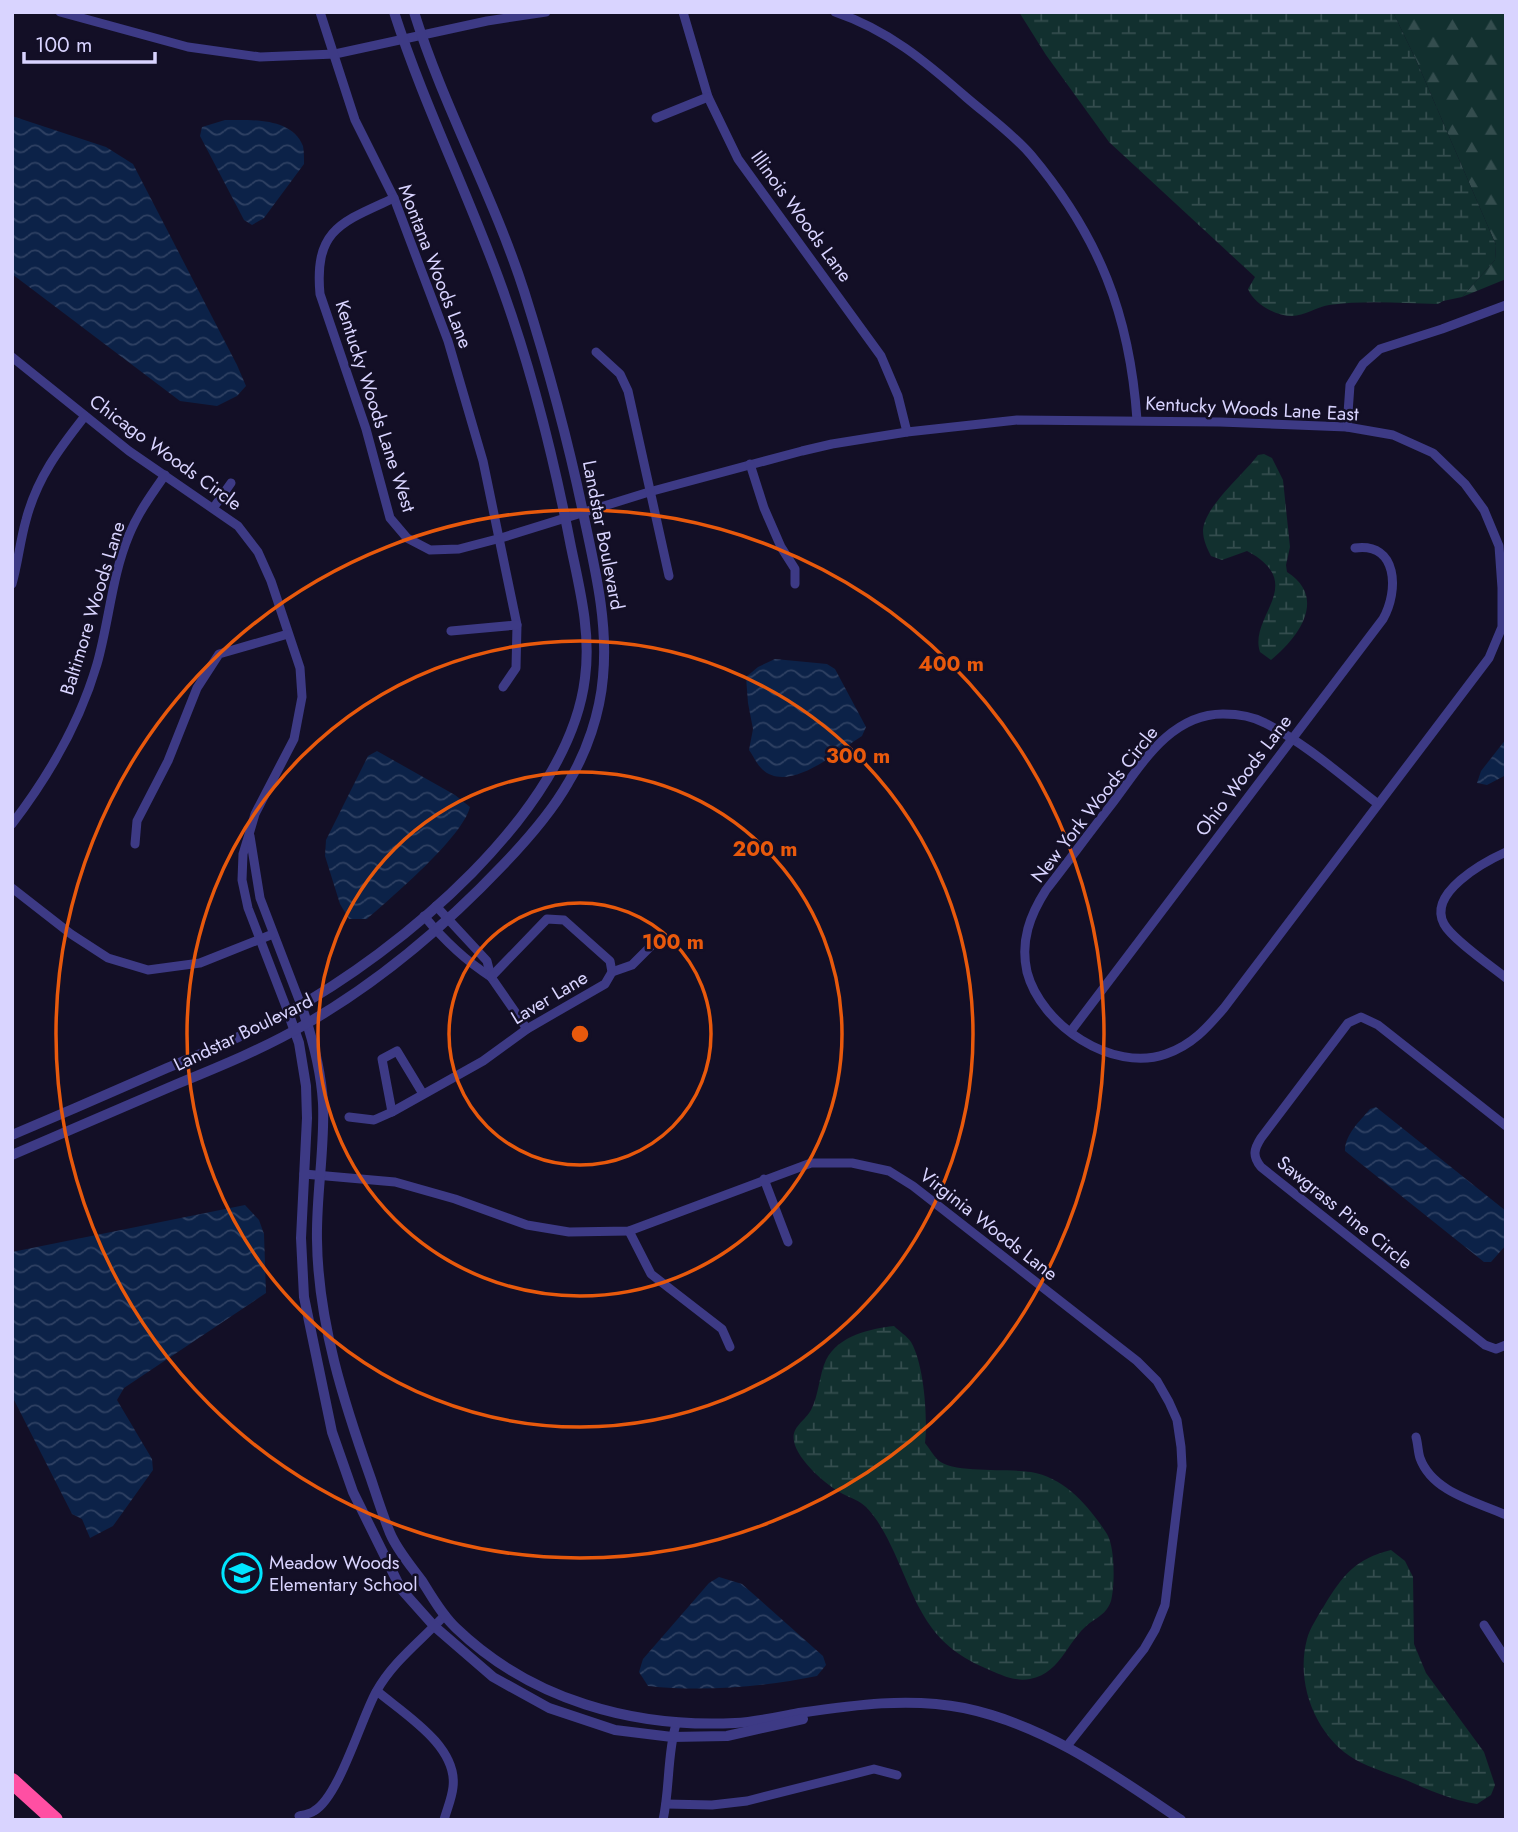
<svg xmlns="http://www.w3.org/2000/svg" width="1518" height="1832" viewBox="0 0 1518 1832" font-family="Jost,sans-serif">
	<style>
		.forest { fill: url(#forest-firs) }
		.wetland { fill: url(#wetland-marsh) }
		.water { fill: url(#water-waves) }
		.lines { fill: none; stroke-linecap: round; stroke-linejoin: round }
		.minor { stroke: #3d3a85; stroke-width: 9 }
		.tertiary { stroke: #3d3a85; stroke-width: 10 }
		.motorway { stroke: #ff4fa3; stroke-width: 16 }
		.ring { fill: none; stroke: #e8590c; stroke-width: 3.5 }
		.labels { text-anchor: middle; stroke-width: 5; stroke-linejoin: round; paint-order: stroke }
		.street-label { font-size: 19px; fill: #d9d4ff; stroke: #130f26 }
		.poi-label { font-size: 19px; fill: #d9d4ff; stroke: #130f26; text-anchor: start }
		.centre { fill: #e8590c; stroke: #130f26; stroke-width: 3.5 }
		.ring-label { font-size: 21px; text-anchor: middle; font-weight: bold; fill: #e8590c; stroke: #130f26; stroke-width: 5; stroke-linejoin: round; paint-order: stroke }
	</style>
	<defs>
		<pattern id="forest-firs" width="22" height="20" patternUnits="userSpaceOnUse" patternTransform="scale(1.75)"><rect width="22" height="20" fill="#12302f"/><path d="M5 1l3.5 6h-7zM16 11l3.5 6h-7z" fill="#344d4e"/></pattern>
		<pattern id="wetland-marsh" width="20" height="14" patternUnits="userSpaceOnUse" patternTransform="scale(1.75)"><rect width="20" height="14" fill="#12302f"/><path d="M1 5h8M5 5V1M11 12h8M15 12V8" fill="none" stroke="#344d4e"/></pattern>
		<pattern id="water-waves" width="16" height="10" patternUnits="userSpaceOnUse" patternTransform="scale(1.75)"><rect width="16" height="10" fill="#0c2248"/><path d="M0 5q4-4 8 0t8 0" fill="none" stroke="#2f4163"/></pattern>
	</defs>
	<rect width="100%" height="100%" fill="#130f26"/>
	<polygon class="forest" points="1393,12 1506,12 1506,279 1462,297 1495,260 1496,245 1417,62"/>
	<g class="wetland">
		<path d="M1019 12H1393L1417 62 1496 245 1495 260 1462 297 1443 301 1438 304C1402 303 1364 300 1329 305 1317 307 1304 316 1292 316 1276 316 1254 304 1248 289L1255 277 1109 142 1046 55Z"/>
		<path d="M1264 454 1272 458 1283 480 1290 547 1286 565 1287 572C1328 598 1298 638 1271 660L1260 652C1248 616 1309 584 1247 551L1222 560 1211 556C1207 548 1203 540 1203 530 1205 506 1243 475 1258 455Z"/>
		<path d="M894 1326C899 1331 907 1336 911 1342 924 1364 928 1418 925 1443 929 1448 933 1455 938 1460 953 1474 1009 1468 1031 1472 1065 1478 1089 1506 1107 1534 1115 1547 1115 1585 1111 1601 1108 1610 1101 1616 1094 1620 1068 1636 1063 1673 1030 1679 1014 1682 999 1674 985 1668 927 1643 918 1605 894 1552 887 1537 878 1519 866 1507 860 1501 851 1498 843 1494 827 1486 797 1460 794 1441 791 1427 805 1421 811 1410 819 1395 819 1375 826 1360 839 1335 870 1329 894 1326Z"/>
		<path d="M1391 1550 1405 1561 1413 1577 1414 1644 1426 1673 1484 1752 1495 1785 1491 1795 1477 1804C1451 1800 1429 1790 1406 1780 1390 1774 1371 1768 1356 1760 1316 1737 1295 1684 1307 1639 1310 1628 1318 1616 1324 1606 1343 1575 1355 1559 1391 1550Z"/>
	</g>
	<g class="water">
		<polygon points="12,116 106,147 133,164 237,365 246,386 237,396 217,406 180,401 12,274"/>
		<path d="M225 120C250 120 292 117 303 146 304 151 304 159 304 164L264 218 252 225 244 220 200 136 202 127Z"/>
		<path d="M775 659 827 664 835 669 866 727 862 736C838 751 787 796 761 768 756 763 753 755 749 750L753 729 748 703 746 677 758 667Z"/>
		<polygon points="1506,739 1506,775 1487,785 1477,783 1481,771"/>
		<path d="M377 751 455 795 470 807C462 838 392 897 367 919H349L340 904 325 856 326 840 368 756Z"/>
		<path d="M1376 1107 1506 1211V1245L1491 1262H1484L1345 1151C1345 1134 1360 1121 1370 1109Z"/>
		<polygon points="245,1205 259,1220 264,1234 266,1293 124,1388 117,1400 152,1459 153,1470 113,1526 90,1538 82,1519 72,1514 12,1396 12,1252"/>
		<path d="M719 1577 742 1584 823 1656 826 1665 817 1676C763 1687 703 1692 648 1686L639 1672 643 1659 709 1583Z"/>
	</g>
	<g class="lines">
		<g class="minor">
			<polyline points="60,12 188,47 260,57 335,54 487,21 546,12"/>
			<polyline points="320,12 355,120 394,198 448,341 483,461 517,625 516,668 503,687"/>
			<polyline points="683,12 708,97 738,159 881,356 898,396 907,432"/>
			<path d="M835 12C888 30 925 61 967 98 988 116 1013 134 1031 155 1099 236 1130 315 1137 420"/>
			<polyline points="656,118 708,97"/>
			<path d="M394 198C342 222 314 229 320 294L366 429 390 518 407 538 430 550 459 549 501 538 649 492 802 451 832 444 907 432 1017 420 1220 422 1347 427 1393 435 1433 453 1465 484 1484 510 1499 546 1502 588V627L1489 658 1224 1008C1207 1028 1192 1045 1166 1054 1112 1073 1041 1025 1027 972 1020 941 1030 915 1046 890 1068 862 1089 833 1111 805 1140 767 1169 714 1223 714 1237 714 1252 716 1265 723 1305 743 1342 776 1378 804"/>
			<polyline points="596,352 620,374 628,391 669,576"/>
			<polyline points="12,357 129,451 238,526 258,552 271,581 300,668 302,697 294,739 255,814 250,831 243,854 242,880 248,908 288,1012"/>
			<polyline points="1347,427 1350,385 1363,364 1380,349 1442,329 1506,305"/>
			<polyline points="750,464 764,508 781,547 795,569 795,584"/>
			<polyline points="214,507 231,483"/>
			<path d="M12 584C18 563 20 541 26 520 37 478 59 449 85 416"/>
			<polyline points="451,631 517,625"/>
			<path d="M12 824C48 777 80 722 97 664 109 622 112 575 129 535 138 513 151 495 165 475"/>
			<polyline points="250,836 260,898 301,1005"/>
			<polyline points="135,844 137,821 168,761 197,688 219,654 288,634"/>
			<path d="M1506 852C1484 862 1427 893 1444 924 1452 939 1491 966 1506 978"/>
			<polyline points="12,888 71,934 108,958 148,970 200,963 273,934"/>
			<polyline points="436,906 487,961 491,977 527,1029"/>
			<path d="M424 916C443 939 466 961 491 977"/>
			<polyline points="612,972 632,965 651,946"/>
			<path d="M1071 1031 1383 619C1399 591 1398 542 1355 548"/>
			<polyline points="392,1112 382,1059 397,1051 423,1094"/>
			<polyline points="349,1117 374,1120 392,1112 483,1061 527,1029 605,984 612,972 610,961 564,920 547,919 491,977"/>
			<path d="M1506 1126 1378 1025 1361 1017 1348 1023 1261 1138C1254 1149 1252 1156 1261 1167L1485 1345 1496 1349 1506 1345"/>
			<polyline points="304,1174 395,1182 455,1199 527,1225 569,1232 629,1231 811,1163 852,1163 889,1171 913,1186 1137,1361 1157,1381 1169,1402 1177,1420 1181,1447 1182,1466 1165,1605 1155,1630 1144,1649 1067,1746"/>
			<polyline points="764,1179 788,1242"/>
			<polyline points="629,1231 651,1274 722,1329 730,1347"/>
			<path d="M1416 1437C1418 1444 1418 1452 1420 1458 1432 1492 1477 1502 1506 1515"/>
			<polyline points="1484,1625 1506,1659"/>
			<path d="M377 1691C404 1714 458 1746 453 1787 452 1798 447 1809 444 1820"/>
			<polyline points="666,1804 712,1805 747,1801 874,1769 897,1775"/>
			<path d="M299 1816C303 1815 310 1814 314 1811 339 1797 361 1719 376 1692 393 1661 422 1640 445 1615"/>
			<path d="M663 1820C670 1788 667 1755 676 1724"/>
		</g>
		<g class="tertiary">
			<path d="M301 1005C312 1036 321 1070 323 1103 325 1149 316 1195 317 1240 318 1322 344 1403 371 1479 377 1497 383 1516 390 1533 397 1550 411 1566 422 1581 432 1597 442 1615 456 1628 531 1700 633 1728 735 1723 756 1722 778 1717 799 1713 854 1705 909 1697 964 1708 1046 1725 1113 1774 1181 1820"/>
			<polyline points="288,1012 299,1043 306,1086 307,1118 301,1238 304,1297 332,1432 353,1492 401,1589 434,1626 493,1677 549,1708 615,1730 672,1737 727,1736 803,1719"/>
			<path d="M12 1135C64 1113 115 1091 167 1068 208 1051 248 1034 287 1013 399 952 569 812 585 678 591 633 580 590 571 547 554 459 532 370 501 285 468 193 424 105 394 12"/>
			<path d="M12 1155C67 1131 122 1108 177 1084 221 1066 265 1048 306 1024 379 982 445 926 503 865 527 840 551 813 568 783 587 752 600 713 603 677 608 624 596 573 585 522 569 443 548 367 524 291 493 195 444 108 414 12"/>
		</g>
		<polyline class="motorway" points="12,1781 55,1820"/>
	</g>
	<g class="ring">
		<circle cx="580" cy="1034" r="131"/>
		<circle cx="580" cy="1034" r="262"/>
		<circle cx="580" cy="1034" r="393"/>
		<circle cx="580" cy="1034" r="524"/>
	</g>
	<defs>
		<g id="school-ring" transform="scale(2.0125)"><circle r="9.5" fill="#130f26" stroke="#00e5ff" stroke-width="1.5"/><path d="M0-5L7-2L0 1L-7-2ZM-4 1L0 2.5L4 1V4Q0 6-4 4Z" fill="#00e5ff"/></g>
	</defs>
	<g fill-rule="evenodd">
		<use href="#school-ring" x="242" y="1573"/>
	</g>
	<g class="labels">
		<g class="street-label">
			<text transform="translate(802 216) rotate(54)" y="7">Illinois Woods Lane</text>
			<text transform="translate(436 266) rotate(69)" y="7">Montana Woods Lane</text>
			<text transform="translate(376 406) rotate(72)" y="7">Kentucky Woods Lane West</text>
			<text transform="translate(1252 408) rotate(3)" y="7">Kentucky Woods Lane East</text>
			<text transform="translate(166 452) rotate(36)" y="7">Chicago Woods Circle</text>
			<text transform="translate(604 535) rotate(79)" y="7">Landstar Boulevard</text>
			<text transform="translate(92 608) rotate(-73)" y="7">Baltimore Woods Lane</text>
			<text transform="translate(1243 775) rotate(-53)" y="7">Ohio Woods Lane</text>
			<text transform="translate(1094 804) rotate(-52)" y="7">New York Woods Circle</text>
			<text transform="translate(549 997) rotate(-31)" y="7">Laver Lane</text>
			<text transform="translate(243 1032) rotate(-26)" y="7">Landstar Boulevard</text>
			<text transform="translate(1345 1212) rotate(39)" y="7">Sawgrass Pine Circle</text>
			<text transform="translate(989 1224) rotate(38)" y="7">Virginia Woods Lane</text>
		</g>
		<g class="poi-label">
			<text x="269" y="1569">Meadow Woods<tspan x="269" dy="22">Elementary School</tspan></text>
		</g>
	</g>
	<circle cx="580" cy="1034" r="10" class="centre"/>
	<g class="ring-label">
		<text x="951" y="671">400 m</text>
		<text x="858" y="763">300 m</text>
		<text x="765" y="856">200 m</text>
		<text x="673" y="949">100 m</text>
	</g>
	<rect width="1518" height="1832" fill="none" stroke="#d9d4ff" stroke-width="28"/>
	<path d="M24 52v10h131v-10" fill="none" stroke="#d9d4ff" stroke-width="3.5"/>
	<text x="35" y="52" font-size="21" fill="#d9d4ff" stroke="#130f26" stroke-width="5" paint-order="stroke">100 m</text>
</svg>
